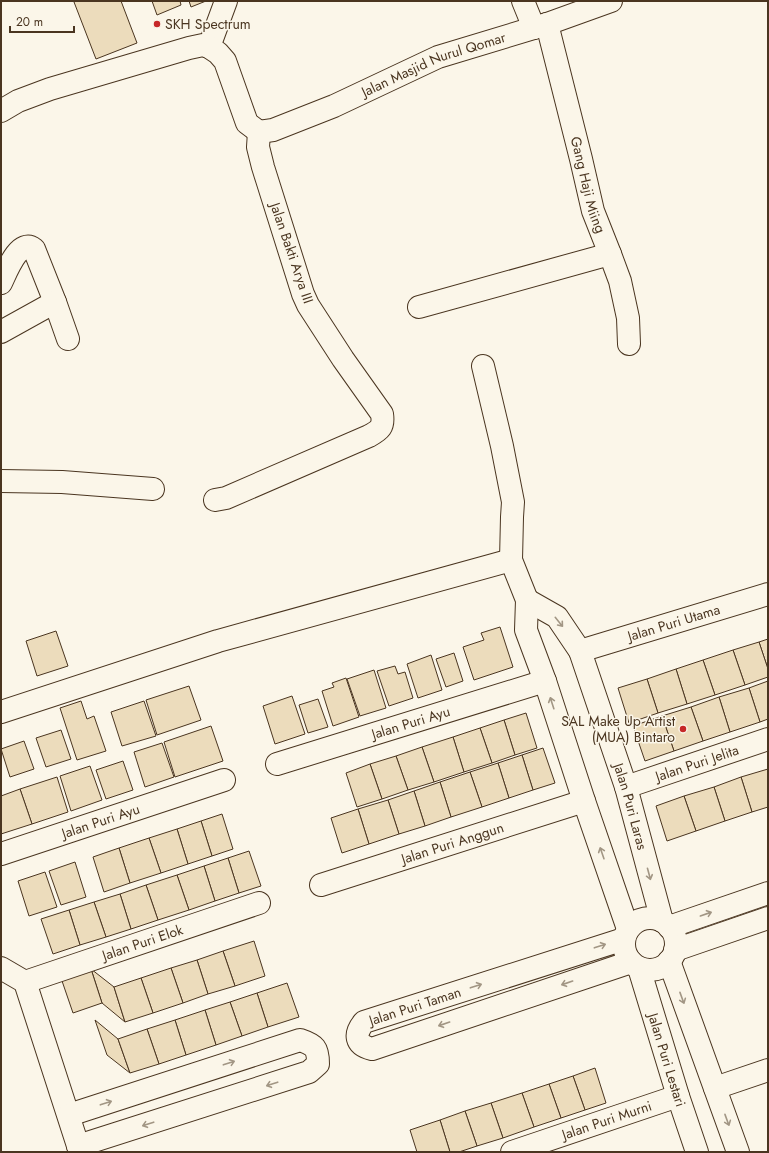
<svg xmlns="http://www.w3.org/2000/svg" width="769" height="1153" viewBox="0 0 769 1153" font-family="Jost,sans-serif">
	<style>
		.building { fill: #ecdcbc; stroke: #4a3520 }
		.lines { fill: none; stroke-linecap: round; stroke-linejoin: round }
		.minor-casing { stroke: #4a3520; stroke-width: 24 }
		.minor { stroke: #fbf6e9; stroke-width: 22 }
		.oneway { stroke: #a29684 }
		.poi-dot { fill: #c62828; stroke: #fbf6e9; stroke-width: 1.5 }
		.labels { text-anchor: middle; stroke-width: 3; stroke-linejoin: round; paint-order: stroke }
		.poi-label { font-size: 14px; fill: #4a3520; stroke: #fbf6e9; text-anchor: start }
		.street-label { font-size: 14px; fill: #4a3520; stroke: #fbf6e9 }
	</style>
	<rect width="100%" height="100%" fill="#fbf6e9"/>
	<g class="building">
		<polygon points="76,1 121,1 137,43 96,59 74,2"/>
		<polygon points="152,1 180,1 181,5 157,15"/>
		<polygon points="189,1 206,1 191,7"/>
		<polygon points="500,627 513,667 474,680 463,647 484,640 481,633"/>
		<polygon points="56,631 68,666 37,676 26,641"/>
		<polygon points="768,639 768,669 759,642"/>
		<polygon points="759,642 768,669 768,677 745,685 733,650"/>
		<polygon points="733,650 745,685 715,695 703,660"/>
		<polygon points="454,653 463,681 446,687 436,659"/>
		<polygon points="431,655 442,690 418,698 407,664"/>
		<polygon points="703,660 715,695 687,704 676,669"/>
		<polygon points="395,666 398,674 405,672 413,698 389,706 377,671"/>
		<polygon points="676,669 687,704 658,713 647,679"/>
		<polygon points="374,670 386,708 360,716 347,679"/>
		<polygon points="346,678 359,717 333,726 322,691 334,687 332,683"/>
		<polygon points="647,679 658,713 629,723 618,688"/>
		<polygon points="768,681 768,719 760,722 749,688"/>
		<polygon points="189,686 201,720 157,735 146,700"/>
		<polygon points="749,688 760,722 730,732 719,697"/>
		<polygon points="292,696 305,734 275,744 263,706"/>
		<polygon points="719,697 730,732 703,741 691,707"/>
		<polygon points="318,699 328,727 308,733 299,705"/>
		<polygon points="81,701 87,719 94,716 106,751 77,760 60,708"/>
		<polygon points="144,701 156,736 122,746 111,712"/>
		<polygon points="691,707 703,741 674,751 662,716"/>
		<polygon points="526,713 537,748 515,755 504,720"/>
		<polygon points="662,716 674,751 645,761 633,726"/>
		<polygon points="504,720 515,755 492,763 480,728"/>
		<polygon points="211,726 223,761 175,777 164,742"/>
		<polygon points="480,728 492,763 464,772 453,737"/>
		<polygon points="61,730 71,759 46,767 36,738"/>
		<polygon points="453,737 464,772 434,782 422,747"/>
		<polygon points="24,741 34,769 10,777 1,749"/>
		<polygon points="162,743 174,777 145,787 134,752"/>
		<polygon points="422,747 434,782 408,790 396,756"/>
		<polygon points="543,748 555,783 533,790 522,755"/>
		<polygon points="522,755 533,790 509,798 498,763"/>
		<polygon points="396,756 408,790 382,799 370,764"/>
		<polygon points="123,761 133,790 106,799 96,770"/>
		<polygon points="498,763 509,798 482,807 470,772"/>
		<polygon points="370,764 382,799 357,807 346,773"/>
		<polygon points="90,766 102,800 71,811 60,776"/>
		<polygon points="768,769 768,807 752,812 741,777"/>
		<polygon points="470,772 482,807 451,817 440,782"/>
		<polygon points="57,777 68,812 32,824 20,789"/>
		<polygon points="741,777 752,812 725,821 714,787"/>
		<polygon points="440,782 451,817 425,826 414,791"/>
		<polygon points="714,787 725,821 696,831 684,796"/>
		<polygon points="20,789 32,824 1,834 1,796"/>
		<polygon points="414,791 425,826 399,834 388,800"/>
		<polygon points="684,796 696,831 667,841 656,806"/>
		<polygon points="388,800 399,834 369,844 358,809"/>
		<polygon points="358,809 369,844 342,853 331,818"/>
		<polygon points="222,814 233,849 212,856 201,821"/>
		<polygon points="201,821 212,856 188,864 177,829"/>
		<polygon points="177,829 188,864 161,873 149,838"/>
		<polygon points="149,838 161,873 130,883 119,848"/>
		<polygon points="119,848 130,883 104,892 93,857"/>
		<polygon points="249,851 261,886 239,893 228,858"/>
		<polygon points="228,858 239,893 215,901 204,866"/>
		<polygon points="75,862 86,897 61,905 49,871"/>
		<polygon points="204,866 215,901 189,910 177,875"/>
		<polygon points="45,872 57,907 29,916 18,881"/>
		<polygon points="177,875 189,910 158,920 146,885"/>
		<polygon points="146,885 158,920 131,929 120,894"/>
		<polygon points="120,894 131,929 106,937 94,902"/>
		<polygon points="94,902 106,937 80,945 69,910"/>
		<polygon points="69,910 80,945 53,954 41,919"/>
		<polygon points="254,941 265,976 235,986 223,951"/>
		<polygon points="223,951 235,986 208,994 197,960"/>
		<polygon points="197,960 208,994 183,1003 171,968"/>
		<polygon points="171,968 183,1003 153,1013 141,978"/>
		<polygon points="91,969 114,987 125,1022 102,1003"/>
		<polygon points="91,969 102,1003 73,1013 61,978"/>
		<polygon points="141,978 153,1013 125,1022 114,987"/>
		<polygon points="287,983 299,1017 268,1027 257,993"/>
		<polygon points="257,993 268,1027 242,1036 230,1002"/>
		<polygon points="230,1002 242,1036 216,1045 205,1010"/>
		<polygon points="205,1010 216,1045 186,1055 175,1020"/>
		<polygon points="95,1020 118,1039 130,1073 107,1055"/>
		<polygon points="175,1020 186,1055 159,1064 147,1029"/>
		<polygon points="147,1029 159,1064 130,1073 118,1039"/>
		<polygon points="595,1068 606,1103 585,1110 573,1076"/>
		<polygon points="573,1076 585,1110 561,1118 549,1084"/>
		<polygon points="549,1084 561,1118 534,1127 522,1093"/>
		<polygon points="522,1093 534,1127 503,1138 491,1103"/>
		<polygon points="491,1103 503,1138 477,1146 465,1111"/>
		<polygon points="465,1111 477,1146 459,1152 450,1152 440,1120"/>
		<polygon points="440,1120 450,1152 417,1152 410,1130"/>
	</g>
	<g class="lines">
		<g class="minor-casing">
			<g id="minor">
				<polyline points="523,1 534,28"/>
				<path id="s1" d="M547 24 581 159 593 211 610 254 620 281 628 318 629 344"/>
				<polyline points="209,47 226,1"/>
				<polyline points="1,111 18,101 50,89 189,48 203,45 209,47 218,53 225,61 247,123 259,132"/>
				<path id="s2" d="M259 132 273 130 334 106 438 57 547 24 611 1"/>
				<path d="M1 283C6 273 19 237 34 249L55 302 68 339"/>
				<polyline points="419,307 610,254"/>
				<polyline points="1,332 55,302"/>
				<polyline points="483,366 502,446 513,502 512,517 511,560 527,600 526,630 545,681 584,801 628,929"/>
				<polyline points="1,481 62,482 153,489"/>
				<path d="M215 500 226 498 369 436C380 430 384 427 382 414L343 359 308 305 303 294 263 167 258 147 259 132"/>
				<path id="s3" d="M527 600 557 617 580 651 626 787 662 921"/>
				<path id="s4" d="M580 651 768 594"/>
				<polyline points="1,712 218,641 511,560"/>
				<path id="s5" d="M277 764 545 681"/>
				<path id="s6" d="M626 787 768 739"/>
				<path id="s7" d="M1 854 224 780"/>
				<path id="s8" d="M321 885 584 801"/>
				<circle cx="650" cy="944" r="26"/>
				<polyline points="669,927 768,893"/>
				<path d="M624 939 364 1022C354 1034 355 1045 372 1049L631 962"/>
				<polyline points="675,950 768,918"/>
				<polyline points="669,961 738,1152"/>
				<polyline points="1,968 25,982 80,1152"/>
				<path id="s9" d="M639 968 678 1096 697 1152"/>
				<path id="s10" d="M25 982 259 903"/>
				<polyline points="715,1088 768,1070"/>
				<path d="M69 1115 300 1040C315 1045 318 1048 318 1064L309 1072 78 1146"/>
				<path id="s11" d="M512 1152 678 1096"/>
			</g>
		</g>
		<use href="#minor" class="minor"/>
	</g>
	<defs><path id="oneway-shaft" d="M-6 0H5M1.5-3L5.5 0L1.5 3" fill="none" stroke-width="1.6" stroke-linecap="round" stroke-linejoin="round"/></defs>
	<g class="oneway">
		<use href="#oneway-shaft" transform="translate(559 622) rotate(51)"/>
		<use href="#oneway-shaft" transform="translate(552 703) rotate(-108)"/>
		<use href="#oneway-shaft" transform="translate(602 853) rotate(-109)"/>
		<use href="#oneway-shaft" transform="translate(649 874) rotate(75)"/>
		<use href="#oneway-shaft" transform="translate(706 914) rotate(-19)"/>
		<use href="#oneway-shaft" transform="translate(600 946) rotate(-18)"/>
		<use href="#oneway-shaft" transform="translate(567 983) rotate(161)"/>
		<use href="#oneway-shaft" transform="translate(476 986) rotate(-18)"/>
		<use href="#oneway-shaft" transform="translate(682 998) rotate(70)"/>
		<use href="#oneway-shaft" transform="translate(444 1024) rotate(161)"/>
		<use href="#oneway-shaft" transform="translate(229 1063) rotate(-18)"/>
		<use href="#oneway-shaft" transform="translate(272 1084) rotate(162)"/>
		<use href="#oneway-shaft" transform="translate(106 1103) rotate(-18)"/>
		<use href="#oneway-shaft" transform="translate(727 1120) rotate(70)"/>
		<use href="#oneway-shaft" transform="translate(148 1124) rotate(162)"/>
	</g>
	<g class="poi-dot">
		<circle cx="157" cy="24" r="4"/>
		<circle cx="683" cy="729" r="4"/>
	</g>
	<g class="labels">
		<g class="poi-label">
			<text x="165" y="29">SKH Spectrum</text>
			<text x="675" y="726" text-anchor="end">SAL Make Up Artist<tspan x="675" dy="16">(MUA) Bintaro</tspan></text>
		</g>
		<g class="street-label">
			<text dy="5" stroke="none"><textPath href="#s2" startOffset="188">Jalan Masjid Nurul Qomar</textPath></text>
			<text dy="5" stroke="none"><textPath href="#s1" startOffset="166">Gang Haji Miing</textPath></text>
			<text transform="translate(292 253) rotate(71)" y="5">Jalan Bakti Arya III</text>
			<text dy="5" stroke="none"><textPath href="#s4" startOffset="98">Jalan Puri Utama</textPath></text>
			<text dy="5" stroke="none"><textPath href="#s5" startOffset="140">Jalan Puri Ayu</textPath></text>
			<text dy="5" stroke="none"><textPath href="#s6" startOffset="75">Jalan Puri Jelita</textPath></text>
			<text dy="5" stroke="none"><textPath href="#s3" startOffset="239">Jalan Puri Laras</textPath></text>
			<text dy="5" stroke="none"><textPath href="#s7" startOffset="105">Jalan Puri Ayu</textPath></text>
			<text dy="5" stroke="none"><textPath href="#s8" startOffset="138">Jalan Puri Anggun</textPath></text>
			<text dy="5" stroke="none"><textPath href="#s10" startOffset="124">Jalan Puri Elok</textPath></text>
			<text transform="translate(415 1006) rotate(-18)" y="5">Jalan Puri Taman</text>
			<text dy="5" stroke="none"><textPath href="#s9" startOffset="96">Jalan Puri Lestari</textPath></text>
			<text dy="5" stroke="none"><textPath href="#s11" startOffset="100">Jalan Puri Murni</textPath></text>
		</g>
	</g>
	<rect width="769" height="1153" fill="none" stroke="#4a3520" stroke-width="4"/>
	<path d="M10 26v6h64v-6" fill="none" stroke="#4a3520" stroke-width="2"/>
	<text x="16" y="26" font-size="12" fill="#4a3520" stroke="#fbf6e9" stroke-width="3" paint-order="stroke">20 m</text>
</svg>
